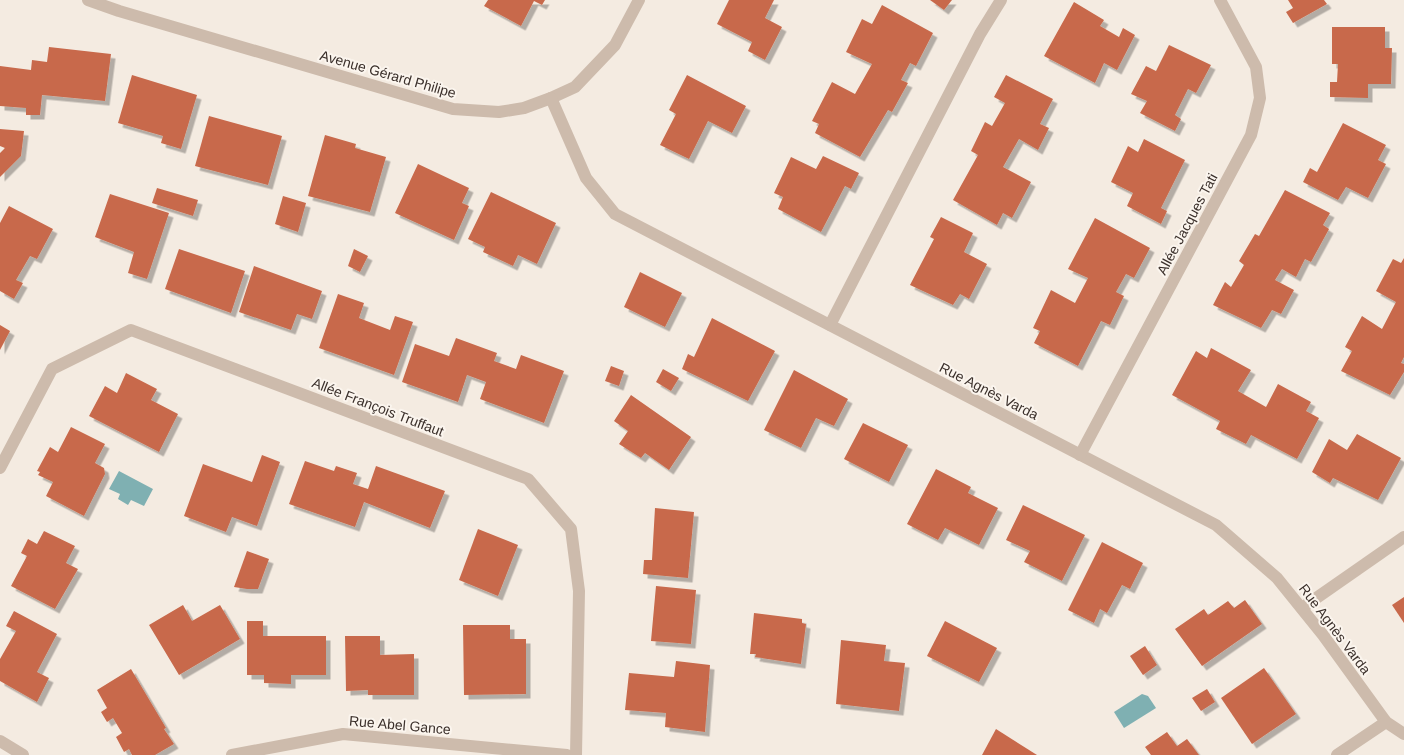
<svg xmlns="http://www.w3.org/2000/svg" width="1404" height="755" viewBox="0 0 1404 755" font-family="Helvetica,sans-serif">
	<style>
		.water { fill: #7fb0b2 }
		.building { fill: #c8694b; filter: url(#shadow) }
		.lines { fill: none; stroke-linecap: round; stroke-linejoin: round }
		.street { stroke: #cdbbac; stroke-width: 12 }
		.labels { text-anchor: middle; stroke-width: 4; stroke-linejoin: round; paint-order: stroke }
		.street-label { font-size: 14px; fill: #3b302b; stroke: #fbf5ee }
	</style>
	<defs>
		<filter id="shadow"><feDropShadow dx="4.5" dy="4.5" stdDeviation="0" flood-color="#0004"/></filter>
	</defs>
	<rect width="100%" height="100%" fill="#f4ebe1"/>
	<g class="water">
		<polygon points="119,471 153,489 144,506 131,500 128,505 118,499 120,494 109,489"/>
		<polygon points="1142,694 1148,696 1156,708 1124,728 1114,712"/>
	</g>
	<g class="building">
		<polygon points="488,0 545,0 542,5 534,1 521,26 484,6"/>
		<polygon points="729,0 774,0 765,18 782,27 765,60 748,51 752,42 717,24"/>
		<polygon points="930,0 952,0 944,10"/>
		<polygon points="1288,0 1324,0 1327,4 1293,23 1286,12 1293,8"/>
		<polygon points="1074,2 1104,20 1100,26 1119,37 1123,28 1135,35 1117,70 1104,63 1095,83 1044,56"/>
		<polygon points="882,5 933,33 916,66 910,63 901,80 908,83 892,112 888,110 860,157 815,133 819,124 812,121 832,82 855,94 872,64 846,52 862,19 872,24"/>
		<polygon points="1332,27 1385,27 1385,48 1392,48 1391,84 1368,84 1368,98 1330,97 1330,82 1337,82 1338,64 1332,64"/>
		<polygon points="1169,45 1211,65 1196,93 1188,89 1175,115 1181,119 1175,131 1140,113 1147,101 1131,94 1146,66 1156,71"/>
		<polygon points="49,47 111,54 105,101 42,95 40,115 26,115 26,108 0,106 0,66 31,70 32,60 47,62"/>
		<polygon points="132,75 197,95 181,149 161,143 163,136 118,123"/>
		<polygon points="687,75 746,106 732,133 708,121 689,159 660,145 676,114 669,110"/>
		<polygon points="1006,75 1053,99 1040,124 1049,128 1038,150 1019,139 1003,167 1031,182 1012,218 1003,213 997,225 953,200 978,155 971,151 985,122 992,126 1005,103 994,97"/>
		<polygon points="209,116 282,136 268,185 195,166"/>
		<polygon points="1343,123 1386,145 1378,160 1386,164 1368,198 1346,187 1338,200 1303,182 1310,168 1317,172"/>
		<polygon points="0,129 24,131 21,156 0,177 0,153 5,148 0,146"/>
		<polygon points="325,135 356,144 355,148 386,157 370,212 308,196"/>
		<polygon points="1144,139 1185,160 1161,208 1167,211 1161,224 1127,206 1133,193 1111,182 1128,146 1138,152"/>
		<polygon points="823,156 859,173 851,189 845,186 821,232 778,209 783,197 774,193 791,157 816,169"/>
		<polygon points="418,164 469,188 462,203 469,206 454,240 395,213"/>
		<polygon points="157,188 198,200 193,216 152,203"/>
		<polygon points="1285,190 1330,213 1323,225 1329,229 1311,262 1305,259 1296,277 1282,269 1275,280 1294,290 1281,314 1272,310 1261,328 1213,305 1225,282 1231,287 1244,265 1239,261 1255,234 1259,236"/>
		<polygon points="491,192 556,223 537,264 518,255 513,266 483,252 485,247 468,239"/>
		<polygon points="110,194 169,213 147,279 128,273 134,252 95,237"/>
		<polygon points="283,196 306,203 298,232 275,224"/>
		<polygon points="9,206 53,229 37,259 30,256 16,280 23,283 14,299 0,291 0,223"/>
		<polygon points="941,217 973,233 964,252 987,264 969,299 960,294 953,305 910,285 934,239 930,237"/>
		<polygon points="1095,218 1150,248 1134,278 1126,274 1116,292 1124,296 1110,325 1101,321 1078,366 1034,343 1040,331 1033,328 1051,290 1075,303 1088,278 1068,269"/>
		<polygon points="179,249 245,271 231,313 165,289"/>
		<polygon points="354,249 368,256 360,272 348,266"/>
		<polygon points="1404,258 1404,357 1401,363 1404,364 1404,372 1390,395 1341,371 1352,351 1345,347 1362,316 1382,329 1396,302 1376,291 1393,259 1401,263"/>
		<polygon points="254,266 322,291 312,319 297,314 291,330 239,312"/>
		<polygon points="640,272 682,293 665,327 624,307"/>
		<polygon points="338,294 364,303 359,318 390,330 395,316 413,322 394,375 319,348"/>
		<polygon points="712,318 775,351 748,401 682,369 688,354 694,357"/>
		<polygon points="0,325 10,331 0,350"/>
		<polygon points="456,338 497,353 494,361 516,369 521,355 564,371 544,423 480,399 486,382 467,375 458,402 402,382 415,344 449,356"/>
		<polygon points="1211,348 1251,370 1238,391 1266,407 1278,384 1311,402 1306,411 1319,418 1297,459 1251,435 1246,444 1216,429 1220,421 1172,395 1196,351 1207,358"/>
		<polygon points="611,366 624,371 619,386 605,381"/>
		<polygon points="663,369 679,378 671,391 656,382"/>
		<polygon points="794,370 848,399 834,426 816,418 801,448 764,430"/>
		<polygon points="126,373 157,389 151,400 178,414 159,452 89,416 105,386 117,393"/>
		<polygon points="631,395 691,437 669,470 645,453 641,458 619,444 628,431 614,421"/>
		<polygon points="863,423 908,445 889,482 844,459"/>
		<polygon points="71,427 105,444 95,463 104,468 105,474 84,516 46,496 53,482 38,475 40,472 37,471 50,447 58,452"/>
		<polygon points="1357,434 1401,458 1378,500 1333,478 1330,483 1312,472 1329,439 1347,450"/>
		<polygon points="262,455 280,462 257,526 232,517 226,532 184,516 203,464 252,482"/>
		<polygon points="305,461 334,471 336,466 357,473 353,484 368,489 376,466 445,491 430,528 364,502 355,527 289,504"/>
		<polygon points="936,469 971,487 968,493 998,508 979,545 945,528 938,540 907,524"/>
		<polygon points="1023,505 1085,535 1062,581 1024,562 1030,551 1006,540"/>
		<polygon points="655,508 694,512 688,578 643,574 644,560 652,560"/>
		<polygon points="478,529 518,545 498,596 459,580"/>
		<polygon points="44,531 75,546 66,563 78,569 55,609 11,586 27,556 21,553 28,539 37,544"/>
		<polygon points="1102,542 1143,563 1130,589 1122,585 1107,613 1100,609 1094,623 1068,610"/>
		<polygon points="247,551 269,559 258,589 247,589 234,587"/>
		<polygon points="656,586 696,590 691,644 651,641"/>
		<polygon points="1404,597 1404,623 1392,605"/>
		<polygon points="1245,600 1262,624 1202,666 1175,629 1204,609 1208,615 1228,601 1234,608"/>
		<polygon points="183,605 192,621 220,605 240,639 179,675 149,625"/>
		<polygon points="14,611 57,634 37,672 49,678 37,702 0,681 0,659 16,631 6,626"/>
		<polygon points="754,613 802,619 802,623 806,624 801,664 755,657 756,654 750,654"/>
		<polygon points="247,621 263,621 263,636 326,636 326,675 291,675 291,684 264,683 264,675 247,675"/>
		<polygon points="945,621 997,648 979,682 927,656"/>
		<polygon points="463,625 510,625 510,639 526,639 526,694 464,695"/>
		<polygon points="345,636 380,636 380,655 414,654 414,695 368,695 368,690 346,691"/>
		<polygon points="841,640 886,645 884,661 905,663 899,711 836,704"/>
		<polygon points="1145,646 1157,665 1143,675 1130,656"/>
		<polygon points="676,661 710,665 705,732 665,727 666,713 625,710 629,673 674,677"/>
		<polygon points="1264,668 1296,714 1252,744 1221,698"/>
		<polygon points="131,669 166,728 164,729 174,744 155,755 132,755 129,749 124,752 116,737 122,733 113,718 107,722 101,712 107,708 97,690"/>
		<polygon points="1207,689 1215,702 1201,711 1192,698"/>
		<polygon points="996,729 1037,755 982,755"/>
		<polygon points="1167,732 1177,746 1187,739 1199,755 1151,755 1145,747"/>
	</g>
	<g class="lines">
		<g class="street">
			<polyline points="88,0 119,11 453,109 499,112 524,108 551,98 575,87 615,45 639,0"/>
			<polyline points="551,98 586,178 615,214 1216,525 1277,578 1323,635 1386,722 1404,734"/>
			<polyline points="830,325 980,34 1001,0"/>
			<polyline points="1080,455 1251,135 1260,98 1256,67 1220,0"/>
			<polyline points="0,468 52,369 131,330 528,479 571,529 579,591 576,755"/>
			<polyline points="1302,608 1404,537"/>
			<polyline points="0,741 23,755"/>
			<polyline points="232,755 343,734 567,755"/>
			<polyline points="1337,755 1386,722"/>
		</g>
	</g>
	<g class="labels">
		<g class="street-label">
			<text transform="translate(388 74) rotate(16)" y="5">Avenue Gérard Philipe</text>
			<text transform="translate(1187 224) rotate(-62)" y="5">Allée Jacques Tati</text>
			<text transform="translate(989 391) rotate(27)" y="5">Rue Agnès Varda</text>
			<text transform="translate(378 407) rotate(21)" y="5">Allée François Truffaut</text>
			<text transform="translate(1335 629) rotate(53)" y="5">Rue Agnès Varda</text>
			<text transform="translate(400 725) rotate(5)" y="5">Rue Abel Gance</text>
		</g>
	</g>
</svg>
